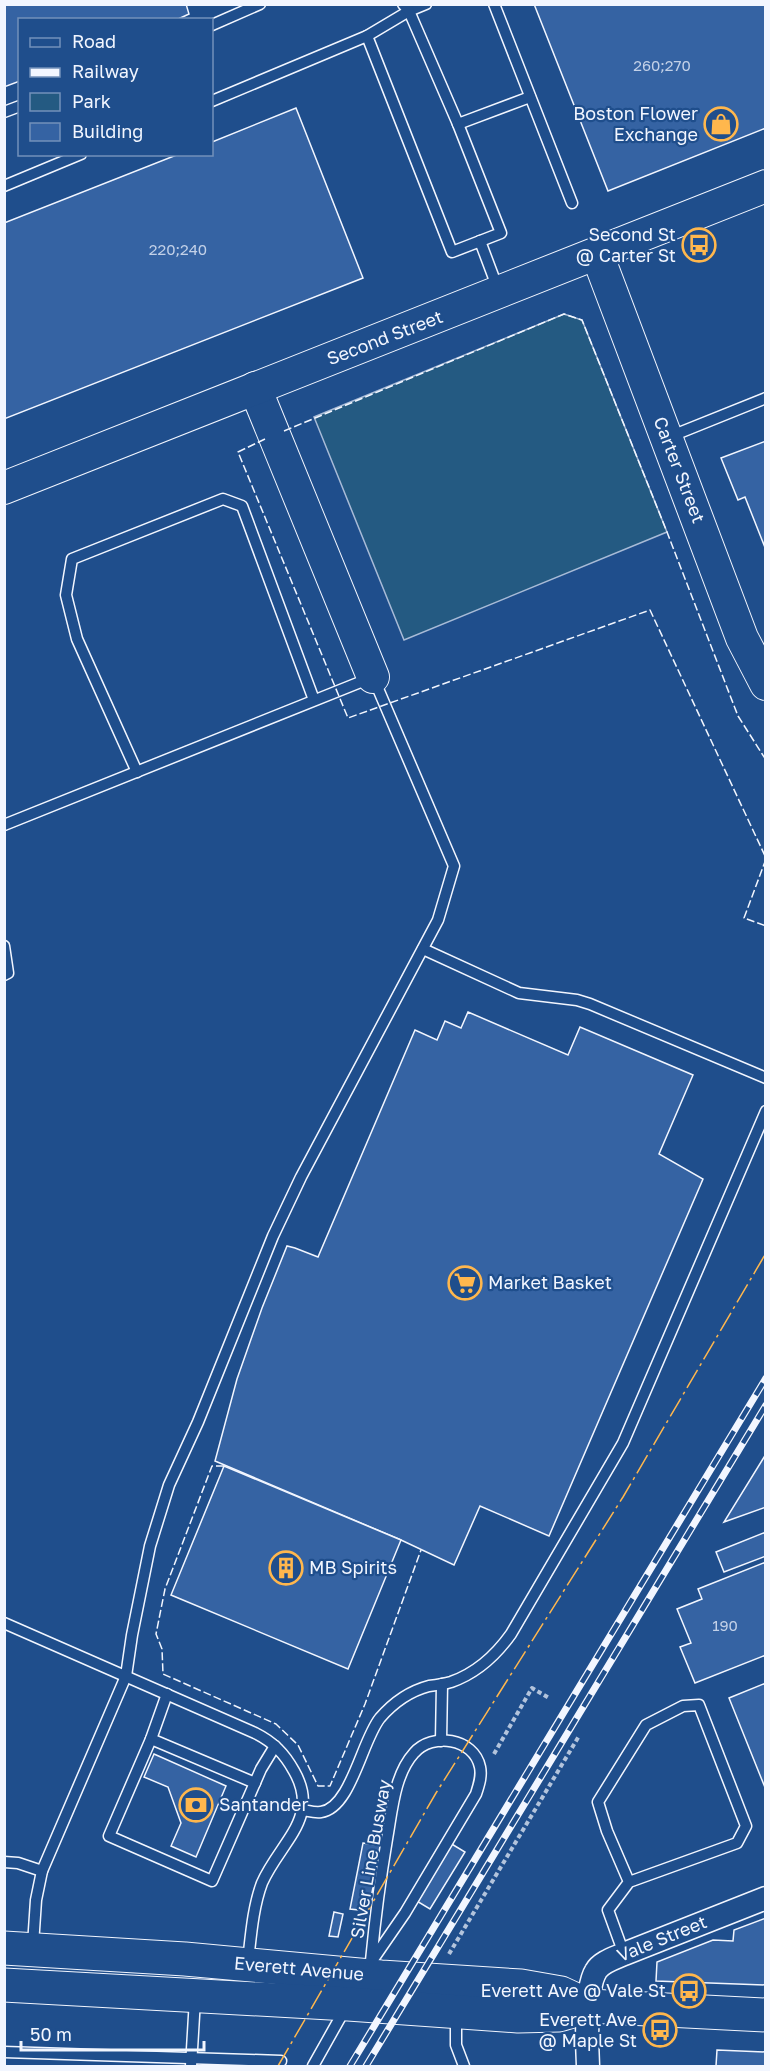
<svg xmlns="http://www.w3.org/2000/svg" width="770" height="2071" viewBox="0 0 770 2071" font-family="'Golos Text',sans-serif">
	<style>
		.green { fill: #245a82; stroke: #a8bbd7; stroke-width: 1.5 }
		.building { fill: #3563a3; stroke: #f2f6ff; stroke-width: 1.5 }
		.lines { fill: none; stroke-linecap: round; stroke-linejoin: round }
		.lane-casing { stroke: #f2f6ff; stroke-width: 13 }
		.street-casing { stroke: #f2f6ff; stroke-width: 25 }
		.secondary-casing { stroke: #f2f6ff; stroke-width: 34 }
		.primary-casing { stroke: #f2f6ff; stroke-width: 35 }
		.path { stroke: #b3c4dc; stroke-width: 4; stroke-dasharray: 4.5 3; stroke-linecap: butt }
		.lane { stroke: #1f4e8c; stroke-width: 10 }
		.street { stroke: #1f4e8c; stroke-width: 22 }
		.secondary { stroke: #1f4e8c; stroke-width: 32 }
		.primary { stroke: #1f4e8c; stroke-width: 33 }
		.rail-casing { stroke: #f2f6ff; stroke-width: 7 }
		.rail { stroke: #1f4e8c; stroke-width: 4.5; stroke-dasharray: 14; stroke-linecap: butt }
		.fence { stroke: #f2f6ff; stroke-width: 1.5; stroke-dasharray: 8 3; stroke-linecap: butt }
		.power { stroke: #ffb74d; stroke-width: 1.5; stroke-dasharray: 21 4.5 3 4.5; stroke-linecap: butt }
		.labels { text-anchor: middle; stroke-width: 4.5; stroke-linejoin: round; paint-order: stroke }
		.number-label { font-size: 15px; fill: #c3d1e8 }
		.poi-label { font-size: 18px; fill: #f2f6ff; stroke: #1f4e8c; text-anchor: end }
		.street-label { font-size: 18px; fill: #f2f6ff; stroke: #1f4e8c }
	</style>
	<rect width="100%" height="100%" fill="#1f4e8c"/>
	<polygon class="green" points="564,314 582,320 667,532 404,640 314,417"/>
	<g class="building">
		<polygon points="4,4 186,4 189,14 176,20 20,20 20,81 4,87"/>
		<polygon points="534,4 766,4 766,128 608,191"/>
		<polygon points="296,108 363,278 4,419 4,223 179,154 212,154 212,142"/>
		<polygon points="766,441 766,550 745,497 738,500 721,458"/>
		<polygon points="468,1012 568,1055 580,1027 693,1075 659,1154 703,1179 549,1536 480,1506 454,1565 401,1540 215,1461 237,1379 262,1308 287,1246 295,1248 318,1257 415,1030 437,1040 445,1021 461,1028"/>
		<polygon points="766,1454 766,1507 724,1522"/>
		<polygon points="224,1466 401,1540 348,1669 171,1595"/>
		<polygon points="766,1532 766,1556 724,1572 716,1552"/>
		<polygon points="766,1562 766,1655 695,1683 680,1647 691,1643 677,1609 702,1599 698,1589"/>
		<polygon points="766,1683 766,1790 729,1698"/>
		<polygon points="154,1754 226,1786 196,1857 171,1846 181,1823 168,1787 144,1777"/>
		<polygon points="363,1843 382,1846 368,1911 350,1909"/>
		<polygon points="450,1843 465,1852 430,1909 415,1900"/>
		<polygon points="334,1912 343,1914 338,1937 329,1936"/>
		<polygon points="766,1918 766,1985 656,1981 657,1962 713,1940 733,1941 734,1930"/>
		<polygon points="717,2050 766,2052 766,2066 716,2066"/>
	</g>
	<g class="lines">
		<g class="lane-casing">
			<g id="lane">
				<polyline points="494,4 572,203"/>
				<polyline points="212,25 260,4"/>
				<polyline points="367,36 409,11 426,4"/>
				<polyline points="212,101 367,36 452,252 501,233 458,124 409,11 403,4"/>
				<polyline points="4,112 20,106"/>
				<polyline points="458,124 530,97"/>
				<polyline points="4,186 81,154"/>
				<polyline points="480,241 498,289"/>
				<polyline points="669,437 766,398"/>
				<polyline points="137,772 77,639 66,595 72,559 223,499 242,506 314,700"/>
				<polyline points="4,825 373,677 454,866 438,920 301,1177 273,1236 198,1422 169,1485 150,1546 132,1635 126,1676 42,1871 36,1900 33,1945"/>
				<polyline points="4,946 8,973 4,975"/>
				<polyline points="423,949 519,993 577,1000 590,1004 766,1078"/>
				<path d="M4 1623 255 1733C273 1742 284 1753 294 1771 321 1818 280 1842 262 1883 253 1907 251 1935 248 1961"/>
				<polyline points="167,1694 151,1739 109,1836 212,1881 261,1769 275,1746"/>
				<polyline points="151,1739 255,1783"/>
				<polyline points="441,1741 442,1684"/>
				<path d="M303 1810C309 1811 315 1813 321 1812 351 1808 362 1740 380 1718 393 1703 410 1691 429 1686 437 1685 444 1684 451 1682 477 1673 496 1655 511 1634L623 1443 766 1111"/>
				<polyline points="4,1862 18,1863 42,1871"/>
				<polyline points="624,1954 608,1910 629,1882 737,1843 746,1826 699,1705 683,1706 646,1725 598,1802 607,1831 629,1882"/>
				<path d="M365 1971 405 1913 476 1794C479 1785 482 1776 480 1767 474 1738 432 1732 414 1753 394 1775 392 1812 387 1839 380 1880 375 1920 371 1961"/>
				<polyline points="456,2014 456,2045 464,2066"/>
				<polyline points="4,2052 281,2061"/>
				<polyline points="191,2066 195,1999"/>
				<polyline points="313,2066 345,2009"/>
			</g>
		</g>
		<g class="street-casing">
			<path id="street" d="M588 2066C587 2046 585 1988 596 1971 601 1962 615 1958 624 1954L766 1898"/>
		</g>
		<g class="secondary-casing">
			<g id="secondary">
				<polyline points="597,254 742,638 766,684"/>
				<polyline points="255,388 373,677"/>
				<polyline points="4,488 766,186"/>
			</g>
		</g>
		<g class="primary-casing">
			<g id="primary">
				<polyline points="4,1948 185,1959 381,1977 521,1986 561,1993 589,2006"/>
				<polyline points="4,1985 348,2004 518,2016 559,2015 589,2006 766,2015"/>
			</g>
		</g>
		<g class="path">
			<polyline points="494,1754 532,1688 549,1698"/>
			<polyline points="449,1954 579,1736"/>
		</g>
		<use href="#lane" class="lane"/>
		<use href="#street" class="street"/>
		<use href="#secondary" class="secondary"/>
		<use href="#primary" class="primary"/>
		<g class="rail-casing">
			<g id="rail">
				<polyline points="350,2066 766,1378"/>
				<polyline points="366,2066 766,1405"/>
			</g>
		</g>
		<use href="#rail" class="rail"/>
		<g class="fence">
			<polyline points="284,431 564,314 582,320 667,532 738,716 766,760"/>
			<polyline points="265,439 238,452 348,718 650,610 766,858"/>
			<polyline points="766,859 744,918 766,926"/>
			<polyline points="224,1466 212,1466 165,1589 156,1634 162,1649 163,1674 276,1724 298,1745 318,1786 330,1786 365,1704 421,1550"/>
		</g>
		<polyline class="power" points="278,2066 436,1793 623,1497 766,1253"/>
	</g>
	<defs>
		<g id="shop-ring" transform="scale(1.725)"><circle r="9.5" fill="#1f4e8c" stroke="#ffb74d" stroke-width="1.5"/><path d="M-5-2.5h2.3a2.7 3.5 0 0 1 5.4 0H5L5.5 6h-11ZM-1.5-2.5h3a1.5 2.3 0 0 0-3 0Z" fill="#ffb74d"/></g>
		<g id="bus-ring" transform="scale(1.725)"><circle r="9.5" fill="#1f4e8c" stroke="#ffb74d" stroke-width="1.5"/><path d="M-5-6H5V4H4V6H2V4H-2V6H-4V4H-5ZM-3.5-4V0h7V-4ZM-3.5 1.2v1.5H-2V1.2ZM2 1.2v1.5H3.5V1.2Z" fill="#ffb74d"/></g>
		<g id="supermarket-ring" transform="scale(1.725)"><circle r="9.5" fill="#1f4e8c" stroke="#ffb74d" stroke-width="1.5"/><path d="M-6-5.5h2.5l.6 2H6L4.5 2H-2.5L-4.4-4H-6ZM-1.5 3.2a1.3 1.3 0 1 0 .1 0ZM3 3.2a1.3 1.3 0 1 0 .1 0Z" fill="#ffb74d"/></g>
		<g id="building-ring" transform="scale(1.725)"><circle r="9.5" fill="#1f4e8c" stroke="#ffb74d" stroke-width="1.5"/><path d="M-4-6H4V6H1V3H-1V6H-4ZM-2.5-4.3h1.7v1.8h-1.7ZM.8-4.3h1.7v1.8H.8ZM-2.5-1h1.7V.8h-1.7ZM.8-1h1.7V.8H.8Z" fill="#ffb74d"/></g>
		<g id="bank-ring" transform="scale(1.725)"><circle r="9.5" fill="#1f4e8c" stroke="#ffb74d" stroke-width="1.5"/><path d="M-6-4H6V4H-6ZM0-2.3a2.3 2.3 0 1 0 0 4.6a2.3 2.3 0 1 0 0-4.6Z" fill="#ffb74d"/></g>
	</defs>
	<g fill-rule="evenodd">
		<use href="#shop-ring" x="721" y="124"/>
		<use href="#bus-ring" x="699" y="245"/>
		<use href="#supermarket-ring" x="465" y="1283"/>
		<use href="#building-ring" x="286" y="1568"/>
		<use href="#bank-ring" x="196" y="1805"/>
		<use href="#bus-ring" x="689" y="1991"/>
		<use href="#bus-ring" x="660" y="2030"/>
	</g>
	<g class="labels">
		<g class="number-label">
			<text x="662" y="71">260;270</text>
			<text x="178" y="255">220;240</text>
			<text x="725" y="1631">190</text>
		</g>
		<g class="poi-label">
			<text x="698" y="120">Boston Flower<tspan x="698" dy="21">Exchange</tspan></text>
			<text x="676" y="241">Second St<tspan x="676" dy="21">@ Carter St</tspan></text>
			<text x="488" y="1289" text-anchor="start">Market Basket</text>
			<text x="309" y="1574" text-anchor="start">MB Spirits</text>
			<text x="219" y="1811" text-anchor="start">Santander</text>
			<text x="666" y="1997">Everett Ave @ Vale St</text>
			<text x="637" y="2026">Everett Ave<tspan x="637" dy="21">@ Maple St</tspan></text>
		</g>
		<g class="street-label">
			<text transform="translate(385 338) rotate(-21)" y="6">Second Street</text>
			<text transform="translate(679 470) rotate(69)" y="6">Carter Street</text>
			<text transform="translate(371 1859) rotate(-80)" y="6">Silver Line Busway</text>
			<text transform="translate(662 1939) rotate(-22)" y="6">Vale Street</text>
			<text transform="translate(299 1969) rotate(5)" y="6">Everett Avenue</text>
		</g>
	</g>
	<rect width="770" height="2071" fill="none" stroke="#f2f6ff" stroke-width="12"/>
	<rect x="18" y="18" width="195" height="138" fill="#1f4e8c" stroke="#7391ba" stroke-width="1.5"/>
	<rect x="30" y="38" width="30" height="9" fill="#1f4e8c" stroke="#7391ba" stroke-width="1.5"/>
	<text x="72" y="48" font-size="18" fill="#f2f6ff">Road</text>
	<rect x="30" y="68" width="30" height="9" fill="#f2f6ff" stroke="#7391ba" stroke-width="1.5"/>
	<text x="72" y="78" font-size="18" fill="#f2f6ff">Railway</text>
	<rect x="30" y="93" width="30" height="18" fill="#245a82" stroke="#7391ba" stroke-width="1.5"/>
	<text x="72" y="108" font-size="18" fill="#f2f6ff">Park</text>
	<rect x="30" y="123" width="30" height="18" fill="#3563a3" stroke="#7391ba" stroke-width="1.5"/>
	<text x="72" y="138" font-size="18" fill="#f2f6ff">Building</text>
	<path d="M21 2041v9h183v-9" fill="none" stroke="#f2f6ff" stroke-width="3"/>
	<text x="30" y="2041" font-size="18" fill="#f2f6ff" stroke="#1f4e8c" stroke-width="4.5" paint-order="stroke">50 m</text>
</svg>
